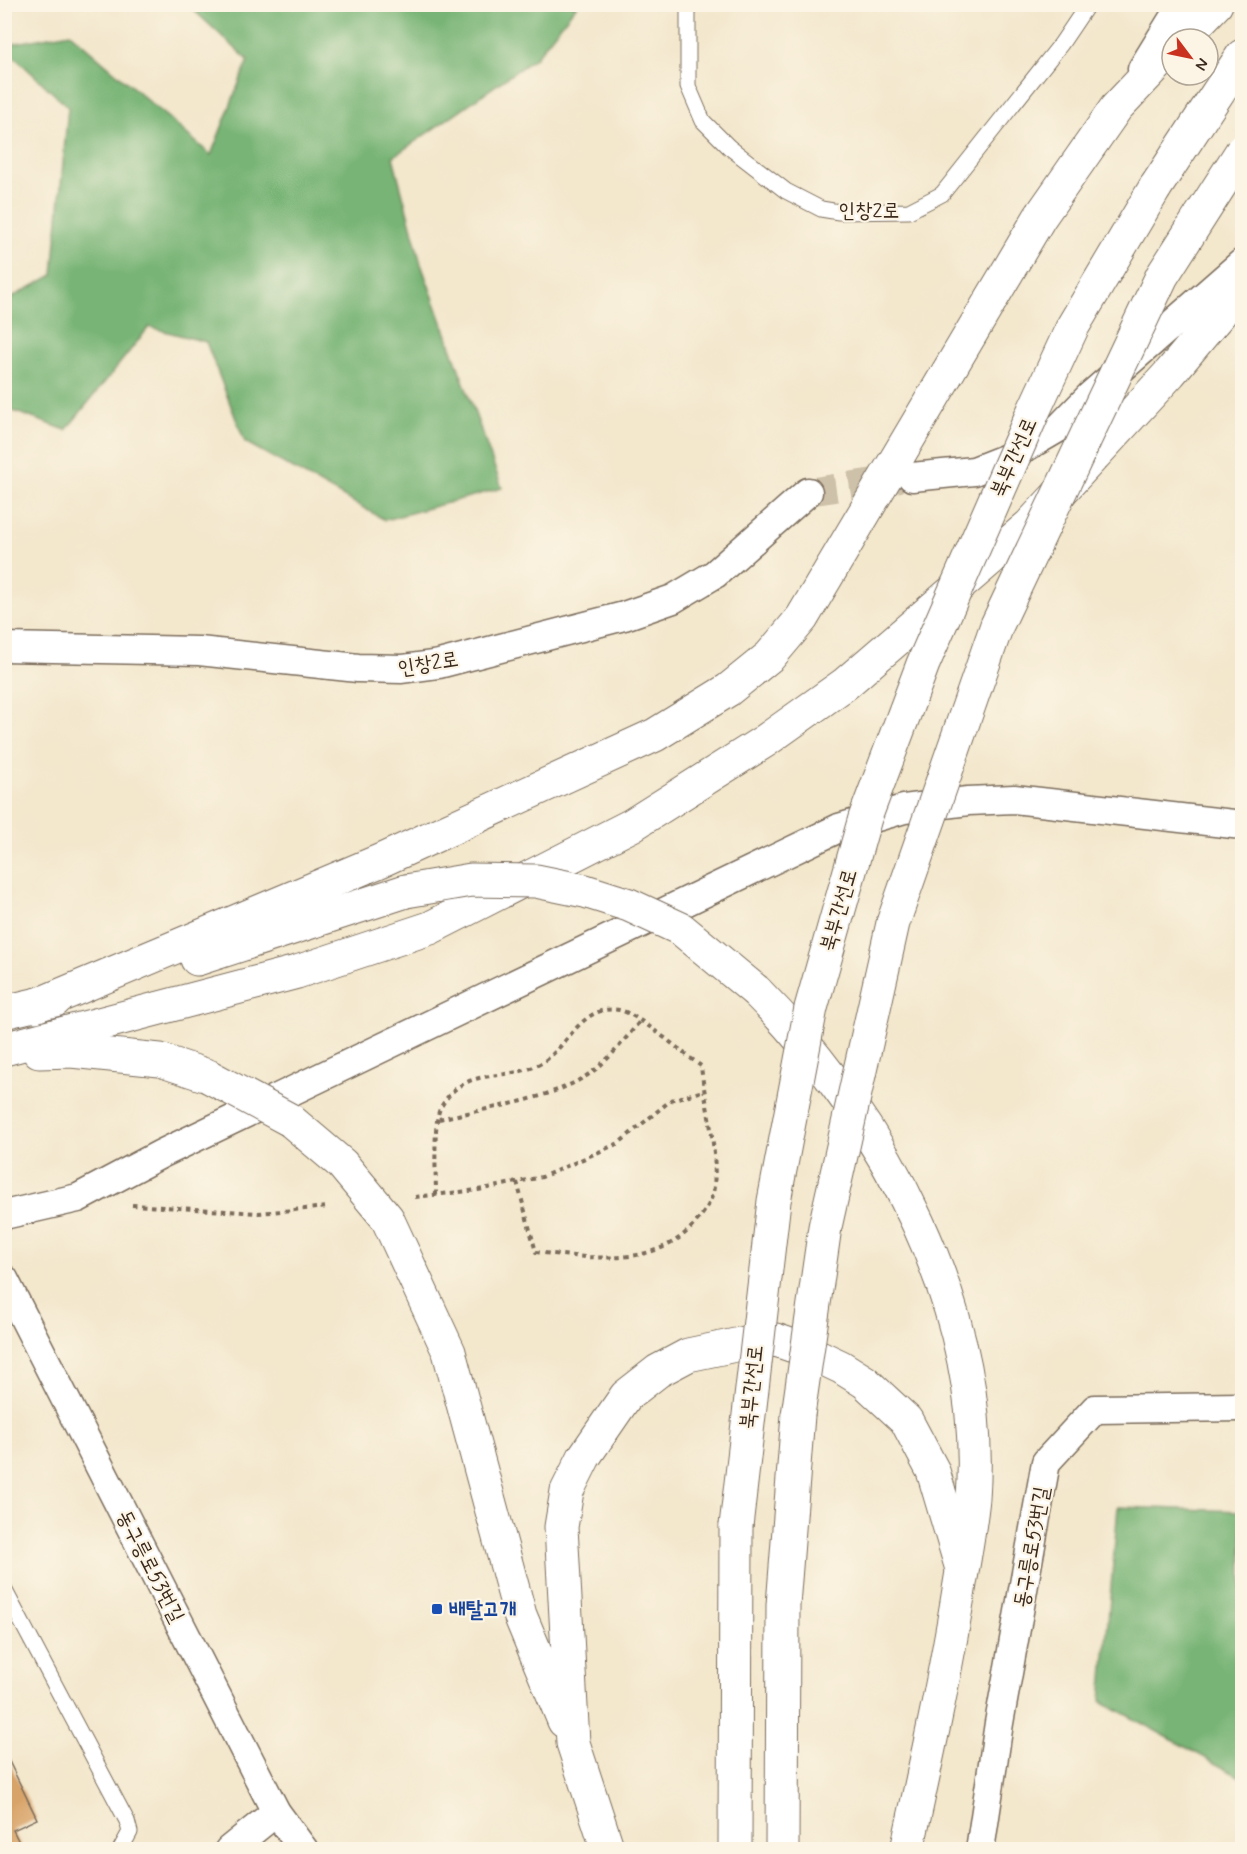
<svg xmlns="http://www.w3.org/2000/svg" width="1247" height="1854" viewBox="0 0 1247 1854" font-family="Mynerve,'Poor Story',sans-serif">
	<style>
		.forest { fill: #77b474; stroke: #596f49; stroke-width: 1.5 }
		.building { fill: #d8a368 }
		.lines { fill: none; stroke-linecap: round; stroke-linejoin: round }
		.minor-tunnel { stroke: #cec1a9; stroke-width: 28; stroke-dasharray: 28 14; stroke-linecap: butt }
		.service-casing { stroke: #7b6c5b; stroke-width: 17 }
		.minor-casing { stroke: #7b6c5b; stroke-width: 31 }
		.trunk-casing { stroke: #7b6c5b; stroke-width: 35 }
		.path { stroke: #7b6c5b; stroke-width: 4; stroke-dasharray: 4.5 4.5; stroke-linecap: butt }
		.service { stroke: #fff; stroke-width: 15 }
		.minor { stroke: #fff; stroke-width: 28 }
		.trunk { stroke: #fff; stroke-width: 33 }
		.trunk-bridge-casing { stroke: #7b6c5b; stroke-width: 35; stroke-linecap: butt }
		.trunk-bridge { stroke: #fff; stroke-width: 33 }
		.transit-dot { fill: #1a4fb4; stroke: #fcf5e5; stroke-width: 2 }
		.labels { text-anchor: middle; stroke-width: 4.5; stroke-linejoin: round; paint-order: stroke }
		.street-label { font-size: 21px; fill: #3b2a1e; stroke: #fcf5e5 }
		.transit-label { font-size: 21px; font-weight: bold; fill: #164399; stroke: #fcf5e5; text-anchor: start }
	</style>
	<rect width="100%" height="100%" fill="#fcf5e5"/>
	<filter id="ink" filterUnits="userSpaceOnUse"><feTurbulence type="fractalNoise" baseFrequency=".0167" numOctaves="2"/><feDisplacementMap in="SourceGraphic" scale="12" xChannelSelector="R" yChannelSelector="G"/><feConvolveMatrix kernelMatrix="1 2 1 2 8 2 1 2 1" color-interpolation-filters="sRGB"/></filter>
	<filter id="wash" filterUnits="userSpaceOnUse"><feTurbulence type="fractalNoise" baseFrequency=".008" numOctaves="4" result="noise"/><feDisplacementMap in="SourceGraphic" scale="24" xChannelSelector="R" yChannelSelector="G"/><feGaussianBlur stdDeviation="1.35" result="paint"/><feColorMatrix in="noise" values="0 0 0 0 0 0 0 0 0 0 0 0 0 0 0 0 0 1.4 0 .05"/><feComposite in="paint" operator="in"/></filter>
	<g filter="url(#wash)">
		<rect width="100%" height="100%" fill="#f3e7cc"/>
		<g class="forest">
			<polygon points="188,5 577,5 535,58 393,157 421,264 502,488 385,520 245,442 206,342 149,327 66,430 5,408 5,301 53,275 68,107 5,48 5,45 70,33 211,155 248,60"/>
			<polygon points="1118,1507 1242,1511 1242,1778 1101,1701"/>
		</g>
		<g id="blocks">
			<polygon class="building" points="4,1751 37,1819 13,1830 23,1850 4,1850"/>
		</g>
	</g>
	<g filter="url(#ink)">
		<use href="#blocks" fill-opacity="0" stroke="#7b6c5b" stroke-width="1.5"/>
		<g class="lines">
			<polyline class="minor-tunnel" points="808,492 901,478"/>
			<g class="service-casing">
				<g id="service">
					<polyline points="688,4 688,86 703,121 729,147 786,191 821,209 839,212 909,211 942,194 1061,44 1088,4"/>
					<polyline points="4,1589 127,1821 130,1832 120,1850"/>
				</g>
			</g>
			<g class="minor-casing">
				<g id="minor">
					<polyline points="1142,69 1182,4"/>
					<polyline points="912,477 974,471 1007,458 1060,427 1090,396 1242,263"/>
					<polyline points="4,647 199,651 358,668 402,669 439,664 624,616 673,599 715,574 808,492"/>
					<polyline points="4,1215 78,1198 161,1154 839,828 904,809 968,801 1014,799 1242,825"/>
					<polyline points="4,1279 276,1812 304,1850"/>
					<polyline points="229,1850 276,1812"/>
					<polyline points="980,1850 999,1723 1046,1462 1095,1409 1242,1407"/>
				</g>
			</g>
			<g class="trunk-casing">
				<g id="trunk">
					<polyline points="1182,39 1216,4"/>
					<polyline points="1155,188 1242,56"/>
					<polyline points="197,959 406,891"/>
					<path d="M756 991C884 1119 987 1312 973 1498 970 1528 964 1559 959 1590 945 1677 926 1763 907 1850"/>
					<polyline points="35,1006 382,860 655,735 728,690 770,656 802,618 1040,217 1116,108 1172,49"/>
					<polyline points="4,1012 55,1000"/>
					<polyline points="4,1049 297,972 430,928 632,825 765,741 845,684 1030,525 1170,373 1242,287"/>
					<polyline points="39,1052 71,1051 160,1060 208,1076"/>
					<polyline points="290,1120 342,1164 387,1218 449,1352 520,1615 564,1721"/>
					<polyline points="608,1850 573,1743 561,1527 567,1491 584,1457 626,1396 658,1371 688,1355 745,1343 776,1340 805,1350 841,1367 865,1382 906,1420 933,1471 962,1569"/>
					<polyline points="735,1850 736,1526"/>
					<polyline points="782,1850 783,1605 798,1415"/>
				</g>
			</g>
			<g class="path">
				<path d="M439 1119C486 1108 557 1100 596 1069 613 1055 626 1038 640 1021"/>
				<path d="M436 1195C436 1177 433 1123 440 1109 464 1062 507 1085 543 1062 569 1045 582 1004 619 1010 637 1013 684 1054 701 1066 705 1105 718 1147 714 1186 713 1200 705 1212 696 1222 658 1269 590 1258 536 1252L517 1182"/>
				<polyline points="415,1197 478,1190 542,1177 619,1143 671,1100 703,1091"/>
				<polyline points="132,1205 258,1213 329,1207"/>
			</g>
			<use href="#service" class="service"/>
			<use href="#minor" class="minor"/>
			<use href="#trunk" class="trunk"/>
			<g class="trunk-bridge-casing">
				<g id="trunk-bridge">
					<polyline points="406,891 471,880 536,881 585,891 629,905 681,929 756,991"/>
					<polyline points="208,1076 290,1120"/>
					<polyline points="798,1415 825,1227 893,923 997,625 1162,276 1242,151"/>
					<polyline points="736,1526 774,1201 811,1008 865,818 923,664 1034,410 1073,326 1155,188"/>
				</g>
			</g>
			<use href="#trunk-bridge" class="trunk-bridge"/>
		</g>
	</g>
	<rect class="transit-dot" x="431" y="1603" width="12" height="12" rx="3"/>
	<g class="labels">
		<g class="street-label">
			<text x="869" y="217">인창2로</text>
			<text transform="translate(1013 457) rotate(-66)" y="7">북부간선로</text>
			<text transform="translate(428 663) rotate(-9)" y="7">인창2로</text>
			<text transform="translate(838 910) rotate(-74)" y="7">북부간선로</text>
			<text transform="translate(751 1387) rotate(-84)" y="7">북부간선로</text>
			<text transform="translate(1031 1547) rotate(-80)" y="7">동구릉로53번길</text>
			<text transform="translate(151 1566) rotate(63)" y="7">동구릉로53번길</text>
		</g>
		<g class="transit-label">
			<text x="449" y="1616">배탈고개</text>
		</g>
	</g>
	<rect width="1247" height="1854" fill="none" stroke="#fcf5e5" stroke-width="24"/>
	<g transform="translate(1190 57) rotate(122)"><circle r="28" fill="#fcf5e5" stroke="#afa495" stroke-width="1.5"/>
	<path d="M0-4.5L10 22L0 15L-10 22Z" fill="#c8321e"/>
	<text y="-9" font-size="16" font-weight="bold" text-anchor="middle" fill="#3b2a1e">N</text>
	</g>
</svg>
